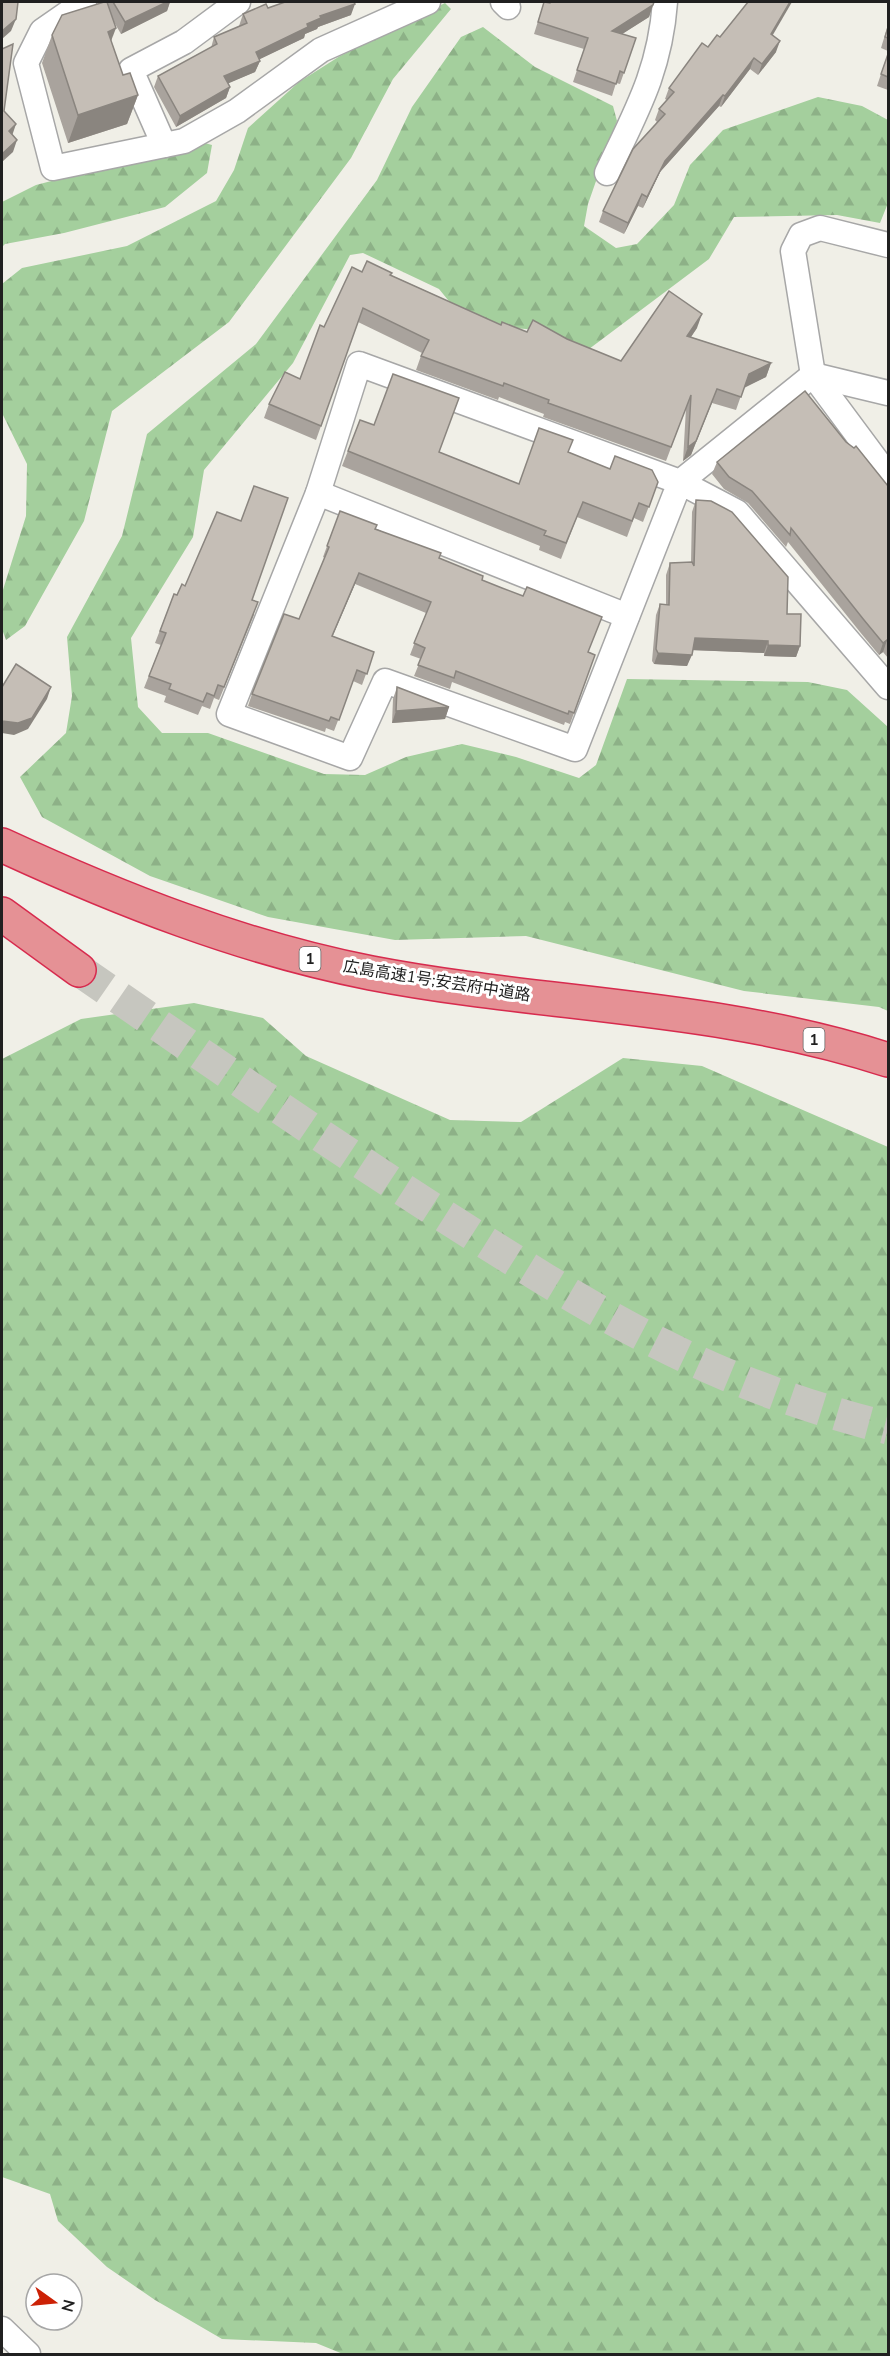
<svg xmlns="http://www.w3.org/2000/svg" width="890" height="2356" viewBox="0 0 890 2356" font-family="'Nunito Sans','Noto Sans JP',sans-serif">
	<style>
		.forest { fill: url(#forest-firs) }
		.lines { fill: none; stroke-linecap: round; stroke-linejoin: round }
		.motorway-tunnel { stroke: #c6c6bf; stroke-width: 33; stroke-dasharray: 33 16; stroke-linecap: butt }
		.minor-casing { stroke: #a7a7a7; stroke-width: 27 }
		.motorway-casing { stroke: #d72b4e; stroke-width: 36 }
		.minor { stroke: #fff; stroke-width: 24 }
		.motorway { stroke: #e59195; stroke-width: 33 }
		.wall { fill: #a9a39d }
		.shaded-wall { fill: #8a857f }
		.building { fill: #c5beb6; stroke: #8a857f; stroke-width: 1.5 }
		.labels { text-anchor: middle; stroke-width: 6; stroke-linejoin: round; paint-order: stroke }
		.shield { fill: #fff; stroke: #636363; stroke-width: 1.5 }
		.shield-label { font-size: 15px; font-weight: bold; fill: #202020 }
		.street-label { font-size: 16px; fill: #202020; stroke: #fff }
	</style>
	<defs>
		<pattern id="forest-firs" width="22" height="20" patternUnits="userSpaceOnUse" patternTransform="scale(1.5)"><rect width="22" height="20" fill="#a4cf9d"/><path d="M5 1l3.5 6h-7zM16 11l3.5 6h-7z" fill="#8db187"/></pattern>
	</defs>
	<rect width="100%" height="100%" fill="#f0efe7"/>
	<g class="forest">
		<polygon points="445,3 451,9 393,79 351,158 229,322 112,411 84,521 25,626 6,640 2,629 2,593 26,516 27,464 2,413 2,284 22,268 127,246 216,201 234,170 248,128 299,82 340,56"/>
		<polygon points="483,27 535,67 613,106 617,121 588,204 584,226 616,248 637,244 674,205 690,165 723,130 818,97 862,106 888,120 888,203 880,223 837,215 734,217 709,259 589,349 539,330 513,328 457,311 439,289 363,253 350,255 293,363 204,470 193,537 131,638 138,707 162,733 208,733 324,774 365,775 406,757 462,744 516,757 579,778 596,765 627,679 808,682 847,690 888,727 888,1011 879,1007 744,991 526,936 395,940 268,917 150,876 42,817 20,777 66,733 72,696 67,637 122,536 147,434 256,344 377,180 412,107 461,37"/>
		<polygon points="201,142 212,145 207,173 165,207 64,233 5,244 2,247 2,202 36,185"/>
		<polygon points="194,1003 263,1018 306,1056 450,1120 521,1122 623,1058 702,1066 888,1147 888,2354 343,2354 316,2343 222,2339 155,2300 107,2267 58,2221 50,2194 2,2177 2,1059 81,1019"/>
	</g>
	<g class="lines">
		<path class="motorway-tunnel" d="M79 970C196 1051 313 1132 433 1209 523 1266 613 1325 711 1368 768 1393 828 1413 888 1428"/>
		<g class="minor-casing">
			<g id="minor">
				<polyline points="84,2 42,31 26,63 53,168 184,141 237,111 321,50 428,2"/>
				<polyline points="503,2 508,7"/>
				<polyline points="164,145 131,70 184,42 238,2"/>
				<path d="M607 173C636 112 660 71 665 2"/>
				<polyline points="888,245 820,228 801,235 793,251 813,375 888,476"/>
				<polyline points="888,393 813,375 680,482 575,749 385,681 350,758 229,714 318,493 359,364 680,482 737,512 888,687"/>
				<polyline points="318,493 627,616"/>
				<polyline points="2,2329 28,2354"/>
			</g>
		</g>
		<g class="motorway-casing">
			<g id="motorway">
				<path d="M2 845C119 899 243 948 371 973 542 1006 721 1005 888 1060"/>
				<polyline points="2,914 79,970"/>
			</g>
		</g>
		<use href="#minor" class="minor"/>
		<use href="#motorway" class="motorway"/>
	</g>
	<g class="wall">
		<polygon points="102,2 170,2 167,11 121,34 114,22 111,41 123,75 138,95 127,124 68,143 42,63 52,35"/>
		<polygon points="544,2 550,3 550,2 654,2 649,17 622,34 636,38 620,84 616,83 612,96 573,82 584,49 534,34"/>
		<polygon points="268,8 351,15 318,27 317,29 305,34 304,38 259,59 260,61 255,72 228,83 230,87 226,98 176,127 154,87 158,76 211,48 214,37 240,27 239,26 243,14"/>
		<polygon points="888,25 888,51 881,48"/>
		<polygon points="773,35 776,52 758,75 750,69 721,107 719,106 660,172 643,208 638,206 624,234 599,222 603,211 657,122 655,120 659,109 667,100 665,99 669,88 708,47 720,37"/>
		<polygon points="888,53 888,90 877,86"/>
		<polygon points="362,272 391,275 501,325 527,332 567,339 621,361 697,328 691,337 771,363 766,377 744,387 736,410 712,403 691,455 683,461 686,408 666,461 543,417 544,414 499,397 498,400 416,370 422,353 358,322 316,440 264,418 269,404 300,379 324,327"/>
		<polygon points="360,420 519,484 568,452 610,469 658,482 643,522 634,518 627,537 577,517 561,559 539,550 540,546 342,466"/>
		<polygon points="846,442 888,486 888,658 883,652 879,655 860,632 788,542 786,547 748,503 724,489 712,474 717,462"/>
		<polygon points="696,500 787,614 800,646 796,657 764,656 764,653 692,650 687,666 654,664 652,661 656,615 660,604 666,604 666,575 670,563 691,562 692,512"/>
		<polygon points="340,511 482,580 589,652 595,655 570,724 565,722 564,725 452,682 450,689 414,676 421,659 410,655 426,613 355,584 332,636 374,652 362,685 353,681 334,731 326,728 325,732 248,706 252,694 299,619 325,558 323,557"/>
		<polygon points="185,586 252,600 254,615 219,700 214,698 210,709 202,706 198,715 164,702 166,696 144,688 161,645 155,643 174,594 177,595"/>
		<polygon points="397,687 449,707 445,719 392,723 393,699"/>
	</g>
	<g class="shaded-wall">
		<polygon points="165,2 170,2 167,11 121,34 125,22"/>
		<polygon points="790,2 792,2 767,45 771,34"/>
		<polygon points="355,4 351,15 318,27 317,29 305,34 304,38 252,63 256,52 320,16"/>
		<polygon points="653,5 649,17 608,43 612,31"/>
		<polygon points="16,19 11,31 2,39 2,31"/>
		<polygon points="116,28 105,57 108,32"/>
		<polygon points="780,41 776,52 758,75 762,64"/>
		<polygon points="754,58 750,69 721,107 725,96"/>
		<polygon points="260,61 255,72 220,87 224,76"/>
		<polygon points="230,87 226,98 176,127 180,116"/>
		<polygon points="138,95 127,124 68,143 78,115"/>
		<polygon points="723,95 719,106 660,172 643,208 647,197 665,161"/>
		<polygon points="16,124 12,136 9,131"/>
		<polygon points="17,140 13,152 2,162 2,154"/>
		<polygon points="642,194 638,206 624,234 628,223"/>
		<polygon points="702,314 697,328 682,350 687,336"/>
		<polygon points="771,363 766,377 744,388 749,374"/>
		<polygon points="717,389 691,455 683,461 688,447"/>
		<polygon points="359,573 355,584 328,647 332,636"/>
		<polygon points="695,638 768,641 764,653 690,650"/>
		<polygon points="887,640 883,652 879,655 883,643"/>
		<polygon points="768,645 800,646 796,657 764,656"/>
		<polygon points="658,653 692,655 687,666 654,664"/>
		<polygon points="51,687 47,699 28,729 14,735 2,733 2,721"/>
		<polygon points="449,707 445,719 392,723 396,711"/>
	</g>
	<g class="building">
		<polygon points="2,2 18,2 16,19 2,31"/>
		<polygon points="104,2 107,2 116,28 108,32 123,75 130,73 138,95 78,115 52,35 62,15"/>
		<polygon points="113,2 167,2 125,22"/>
		<polygon points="285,2 354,2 355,4 320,16 321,18 307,24 308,27 256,52 260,61 224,76 230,87 180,116 158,76 217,44 214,37 247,23 243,14 266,4 268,8"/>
		<polygon points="544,2 550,3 551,2 654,2 653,5 612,31 636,38 624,73 620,71 616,84 577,70 588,38 538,22"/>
		<polygon points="748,2 790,2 771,34 780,41 762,64 754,58 725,96 723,95 665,161 647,197 642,194 628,223 603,211 633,149 665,114 659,109 674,92 669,88 702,43 708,47 717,35 720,37"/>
		<polygon points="888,27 888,38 885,37"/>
		<polygon points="13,44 4,111 16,124 9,131 17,140 2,154 2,49"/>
		<polygon points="888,54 888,77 881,74"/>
		<polygon points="367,261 392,273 390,275 501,325 502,322 527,332 533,320 567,339 621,361 669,291 702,314 687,336 771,363 749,374 741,397 717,389 696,441 688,447 691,395 671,447 548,403 549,400 504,383 503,386 421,356 429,340 363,308 321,426 269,404 285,372 300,379 320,325 324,327 352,267 362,272"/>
		<polygon points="393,374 459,398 439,452 519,484 539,428 573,440 568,452 610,469 615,456 652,470 658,482 649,507 639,503 632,521 583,502 566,543 544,535 546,531 348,451 360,420 374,425"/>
		<polygon points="805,391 846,442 854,448 856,446 888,486 888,641 887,640 883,643 864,620 791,528 790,535 752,491 729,477 717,462"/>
		<polygon points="254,486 288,498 252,600 258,602 224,687 218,685 214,696 207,693 203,702 169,689 171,684 149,676 166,633 160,631 174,594 177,595 182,584 185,586 217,512 241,521"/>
		<polygon points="696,500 711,501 732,512 788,577 787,614 801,614 800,646 768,645 768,641 695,638 692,655 658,653 656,649 660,604 669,605 670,563 692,562 694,566"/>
		<polygon points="340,511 377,525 375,529 441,553 439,558 483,576 482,580 502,588 523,596 527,587 602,617 588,652 595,655 574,713 569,711 568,714 456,671 454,678 418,665 425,648 414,643 431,602 359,573 332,636 374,652 367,674 357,670 339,720 331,717 329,721 252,694 284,614 299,619 329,547 327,546"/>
		<polygon points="16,664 51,687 32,718 18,723 2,721 2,687"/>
		<polygon points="397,687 449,707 396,711"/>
	</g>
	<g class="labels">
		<g class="shield">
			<rect x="299.5" y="947" width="21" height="24" rx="4.5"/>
			<rect x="803.5" y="1028" width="21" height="24" rx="4.5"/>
		</g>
		<g class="shield-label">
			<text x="310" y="964">1</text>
			<text x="814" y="1045">1</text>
		</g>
		<g class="street-label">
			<text transform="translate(437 980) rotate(9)" y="6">広島高速1号;安芸府中道路</text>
		</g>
	</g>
	<rect width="890" height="2356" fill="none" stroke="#202020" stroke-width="6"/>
	<g transform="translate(54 2302) rotate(105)"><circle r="28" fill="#ffffff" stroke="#a6a6a6" stroke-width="1.5"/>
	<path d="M0-4.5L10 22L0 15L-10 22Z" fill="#cc2105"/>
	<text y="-9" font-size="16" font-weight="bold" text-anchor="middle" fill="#202020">N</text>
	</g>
</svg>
